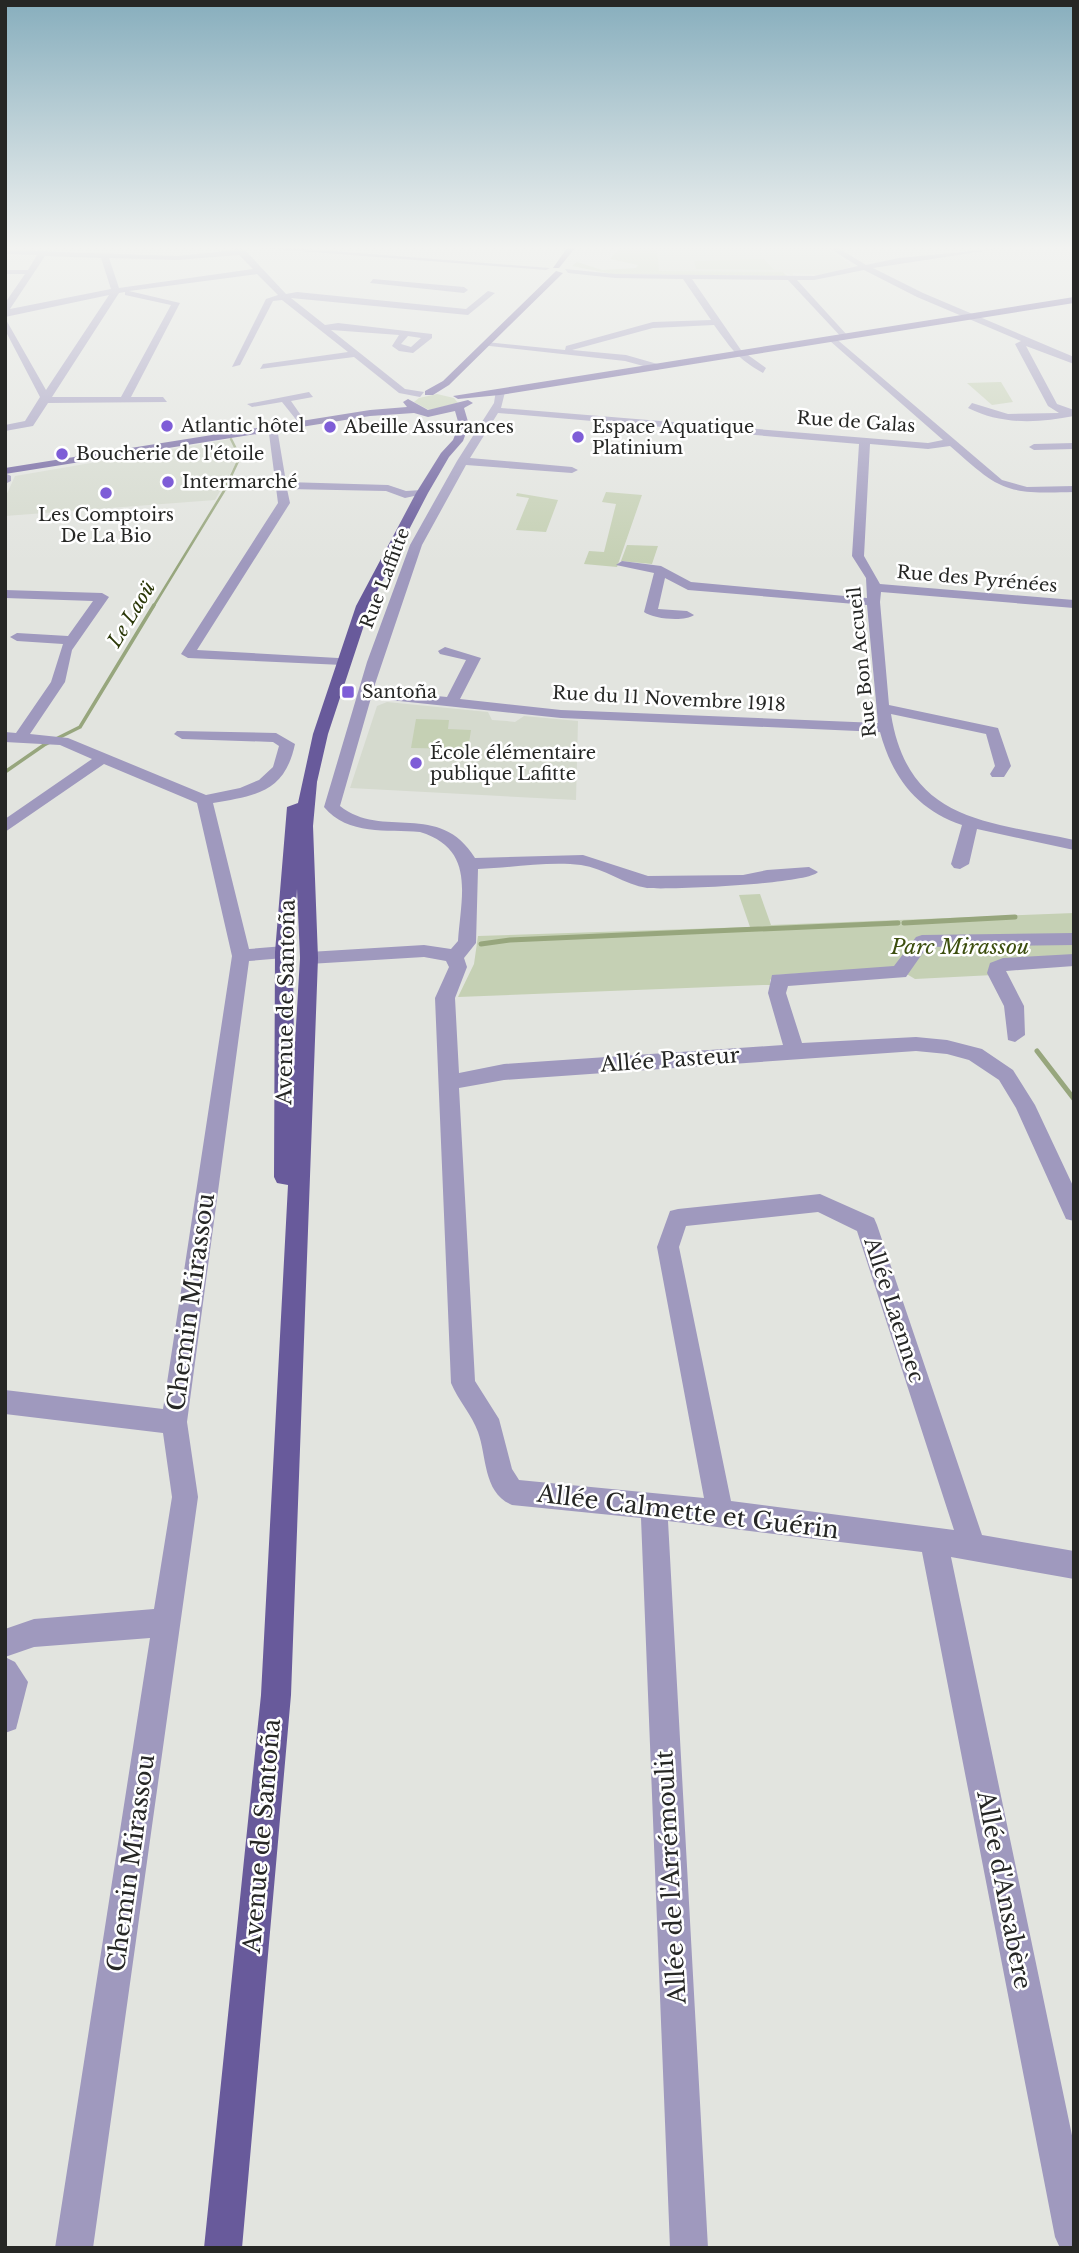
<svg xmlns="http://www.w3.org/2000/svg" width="1079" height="2253" viewBox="0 0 1079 2253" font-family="'Libre Baskerville',serif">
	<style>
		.built { fill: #d5dace }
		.green { fill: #c5d0b4 }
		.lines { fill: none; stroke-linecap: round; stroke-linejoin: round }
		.stream-far2 { stroke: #97a67d; stroke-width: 2.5 }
		.stream-far1 { stroke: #97a67d; stroke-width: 3.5 }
		.stream { stroke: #97a67d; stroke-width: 5 }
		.minor { fill: #9f99be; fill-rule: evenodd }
		.major { fill: #685a9b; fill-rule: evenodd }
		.poi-dot { fill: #7e5dd7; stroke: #fff; stroke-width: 2.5 }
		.labels { text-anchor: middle; stroke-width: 5; stroke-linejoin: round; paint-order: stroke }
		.far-street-label { font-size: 18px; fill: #262725; stroke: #fff }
		.far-poi-label { font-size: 18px; fill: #262725; stroke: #fff; text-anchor: start }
		.far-water-label { font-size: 19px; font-style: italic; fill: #2a3707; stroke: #fff }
		.park-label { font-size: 21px; font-style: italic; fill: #3d4f0f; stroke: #fff }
		.street-label { font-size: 21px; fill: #262725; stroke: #fff }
		.near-street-label { font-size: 24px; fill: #262725; stroke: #fff }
	</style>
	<rect width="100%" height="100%" fill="#e2e4df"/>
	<g class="built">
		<polygon points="657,248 826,248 850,264 850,267 822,275 793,273 793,276 783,272 658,271"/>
		<polygon points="231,439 240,456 215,500 5,516 5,498 15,476"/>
		<polygon points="387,702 488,712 492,720 507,721 515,722 524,716 578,721 576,800 350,788 377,706"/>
	</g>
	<g class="green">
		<polygon points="619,248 657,248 659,271 783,272 787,276 612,274 572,266 577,262 602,270 636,268 638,265 610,259"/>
		<polygon points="764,259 774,270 699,269 696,269 694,261"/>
		<polygon points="1001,382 1013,402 992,405 967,383"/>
		<polygon points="437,394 454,398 458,403 429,410 414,402 419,398"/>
		<polygon points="606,492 642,495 617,567 584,564 589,551 604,552 616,504 602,502"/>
		<polygon points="517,493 558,500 546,532 516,530 529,498 516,496"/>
		<polygon points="627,545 658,546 652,564 621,561"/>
		<polygon points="416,719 449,720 448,729 471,730 468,749 411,748"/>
		<polygon points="760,894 771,925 1074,913 1074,956 1003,961 993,975 915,979 895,967 776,975 770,980 770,985 763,985 458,997 474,964 478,936 750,927 739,895"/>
	</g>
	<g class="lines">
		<polyline class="stream-far2" points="153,607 224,491 240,457 231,439"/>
		<polyline class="stream-far1" points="5,772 44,745 80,727 154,605"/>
		<g class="stream">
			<polyline points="904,923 1015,917"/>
			<polyline points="481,944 510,940 898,923"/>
			<polyline points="1037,1051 1074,1099"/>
		</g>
		<g class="minor">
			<path d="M233 248 245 250 286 294 297 292 466 309 488 291 495 293 468 315 291 298 325 325 338 323 432 334V338L413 353 399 351 392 346 399 335 331 330 405 389 424 392 420 397 399 393 354 357 260 369 263 364 348 352 282 300 273 301 240 365 232 367 266 299 278 295 257 274 129 291 180 303 131 397H163L167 402 48 403 33 426 5 431V425L25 421 40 397 5 330V318L46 390 109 295 5 317V303L25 274H5V270H28L37 255 5 254V250L177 256 235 250ZM239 255 253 269 119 288 109 258 177 260ZM45 256 101 258 111 289 10 309ZM125 292V295L171 305 121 397H52L119 293ZM408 336 421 338 411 347 401 344Z"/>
			<polygon points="260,248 294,248 550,268 546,270"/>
			<path d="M829 248H838L866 265 899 258 1004 248 873 268 923 293 1074 357V364L1026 346 1057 404 1074 410V416C1038 423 1002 425 968 408L972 403 1008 414 1059 413 1048 406 1015 344 1021 341 917 297 864 270 814 280H797L847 335 844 340 788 280 692 279 741 350 766 368 763 373C737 358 733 351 714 325L653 328 572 350 626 355 661 365 658 370 625 361 481 345 486 342 565 350 566 346 653 322 711 320 683 279 615 278 568 273 565 269 615 274 814 276 858 266Z"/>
			<polygon points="373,279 464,287 468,290 464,293 370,283"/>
			<path d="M833 336 1002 480 1027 487 1074 486V492C1004 494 1001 491 950 446L928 449 870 444 864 556 880 584 1074 600V608L881 592 880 602 889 705 998 728 1011 766 1004 777H992L990 774 995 766 986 734 891 714C908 821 985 821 1074 840V850L977 829 969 864 960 869 954 868 951 864 962 825C917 810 892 777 880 732L561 718 371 698 340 806C382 840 440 800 475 858L583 855 648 876 743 875 767 870 809 867 818 872C808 884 670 890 647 888 625 885 604 868 581 865 548 861 511 868 478 869L476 943 464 958 467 967 455 998 459 1073 504 1064 783 1045 768 993 772 975 894 966 916 937 922 935 1074 933V945L927 947 906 977 788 986 786 993 802 1043 916 1037 947 1040 982 1049 1013 1070 1035 1105 1074 1188V1221L1066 1219 1016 1108 999 1080 969 1060 947 1054 916 1051 504 1080 459 1088 475 1381 499 1419 512 1469 519 1480 704 1498 657 1247 670 1211 678 1209 820 1194 874 1218 877 1225 982 1535 1074 1551V1579L951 1557 1074 2145V2248H1060L1055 2237 922 1552 668 1521 708 2248H670L641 1518 512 1505C483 1493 487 1457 478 1432 472 1415 458 1400 451 1383L435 998 449 967 446 961 424 957 309 964 300 958 309 952 424 945 451 949 458 941C461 896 476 849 420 832 387 829 348 836 324 807L367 662 410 545 457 461 494 403 496 390 505 392 501 408 928 443 943 440 830 341ZM498 413 859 444 852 556 866 578 867 598 691 582 661 566 622 561 616 565 654 573 644 612C653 619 685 622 694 615L687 611 658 609 665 578 688 590 867 605 878 723 561 710 460 699 481 658 445 647 438 651 440 654 466 660 447 697 373 690 422 545 466 465 572 473 578 470 572 467 470 458ZM818 1212 857 1231 954 1530 731 1501 679 1247 686 1226Z"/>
			<polygon points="309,392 313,397 291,401 307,424 302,427 282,402 252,407 247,404"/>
			<polygon points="268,426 277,428 286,482 388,485 406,491 422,490 428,493 405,498 386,491 287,489 290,503 197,650 338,658 343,659 343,665 188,658 181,654 278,503"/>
			<polygon points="1074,443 1074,449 1034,450 1029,447 1034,444"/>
			<polygon points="5,473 11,476 11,481 5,484"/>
			<path d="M5 590 102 593 109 597 72 650 65 682 30 734 68 738 206 795 240 788 259 780 273 767 279 746 273 742 182 739 174 734 177 731 276 733 295 744C285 792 256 796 213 803L249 949 284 946 293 952 284 958 249 961 187 1422 198 1497 93 2248H55L150 1638 34 1647 5 1657V1629L34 1619 154 1609 172 1497 163 1433 5 1414V1390L163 1409 232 956 197 803 104 764 5 832V819L92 759 60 745 5 742V732L16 733 51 682 63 644 17 641 10 637 17 633 68 636 93 601 5 598Z"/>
			<polygon points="1074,954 1074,966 1006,971 1024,1006 1025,1035 1015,1042 1008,1040 1004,1006 987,973 990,963 1003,958"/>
			<polygon points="5,1657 15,1662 28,1682 16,1729 5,1733"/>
		</g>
		<g class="major">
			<polygon points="567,248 575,248 559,268 553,268"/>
			<polygon points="556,271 563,273 449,385 433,395 425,395 425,391 443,381"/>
			<polygon points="1074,297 1074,303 500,395 458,399 453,396"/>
			<path d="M408 399 428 410 468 400 473 403 464 408 469 425 463 441 449 457 428 493 372 601 328 734 317 782 313 826 318 958 291 1695 242 2248H204L261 1695 288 1185 277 1183 274 1177 275 952 287 807 298 803 313 734 356 606 416 493 441 453 453 440 459 425 455 411 428 417 414 413 370 416 5 474V468L370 410 407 407 403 402ZM297 889 300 958 294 1059 293 952Z"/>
		</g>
	</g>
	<linearGradient id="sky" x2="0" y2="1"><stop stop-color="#87aebd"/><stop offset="0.44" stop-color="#f2f3f1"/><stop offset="1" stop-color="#f2f3f1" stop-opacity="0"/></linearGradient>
	<rect width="1079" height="563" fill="url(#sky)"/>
	<g class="poi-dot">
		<circle cx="167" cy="426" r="7"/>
		<circle cx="330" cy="427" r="7"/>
		<circle cx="578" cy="437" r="7"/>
		<circle cx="62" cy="454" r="7"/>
		<circle cx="168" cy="482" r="7"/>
		<circle cx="106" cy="493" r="7"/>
		<rect x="341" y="685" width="14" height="14" rx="3.5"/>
		<circle cx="416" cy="763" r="7"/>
	</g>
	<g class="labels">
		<g class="far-street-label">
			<text transform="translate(856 422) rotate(4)" y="6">Rue de Galas</text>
			<text transform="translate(385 578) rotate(-69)" y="6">Rue Laffitte</text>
			<text transform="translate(977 579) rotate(5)" y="6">Rue des Pyrénées</text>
			<text transform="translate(862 662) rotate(-96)" y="6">Rue Bon Accueil</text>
			<text transform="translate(669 699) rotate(3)" y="6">Rue du 11 Novembre 1918</text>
		</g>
		<g class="far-poi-label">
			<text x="181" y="432">Atlantic hôtel</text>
			<text x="344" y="433">Abeille Assurances</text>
			<text x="592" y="433">Espace Aquatique<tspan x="592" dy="21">Platinium</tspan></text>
			<text x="76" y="460">Boucherie de l'étoile</text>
			<text x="182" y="488">Intermarché</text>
			<text x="106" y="521" text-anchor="middle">Les Comptoirs<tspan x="106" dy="21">De La Bio</tspan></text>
			<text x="362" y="698">Santoña</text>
			<text x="430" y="759">École élémentaire<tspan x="430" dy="21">publique Lafitte</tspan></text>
		</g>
		<g class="far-water-label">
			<text transform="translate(131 614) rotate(-59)" y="7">Le Laoü</text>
		</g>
		<g class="park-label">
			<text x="960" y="954">Parc Mirassou</text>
		</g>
		<g class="street-label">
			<text transform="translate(286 1002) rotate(-89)" y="7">Avenue de Santoña</text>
			<text transform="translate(670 1060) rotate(-4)" y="7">Allée Pasteur</text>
			<text transform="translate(894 1310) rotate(72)" y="7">Allée Laennec</text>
		</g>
		<g class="near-street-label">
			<text transform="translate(191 1302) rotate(-82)" y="8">Chemin Mirassou</text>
			<text transform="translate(688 1512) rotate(7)" y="8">Allée Calmette et Guérin</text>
			<text transform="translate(262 1836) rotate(-85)" y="8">Avenue de Santoña</text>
			<text transform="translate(131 1863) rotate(-82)" y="8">Chemin Mirassou</text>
			<text transform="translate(671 1877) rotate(-93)" y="8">Allée de l'Arrémoulit</text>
			<text transform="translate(1004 1890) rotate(79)" y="8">Allée d'Ansabère</text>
		</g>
	</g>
	<rect width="1079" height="2253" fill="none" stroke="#262725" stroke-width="14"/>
</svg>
